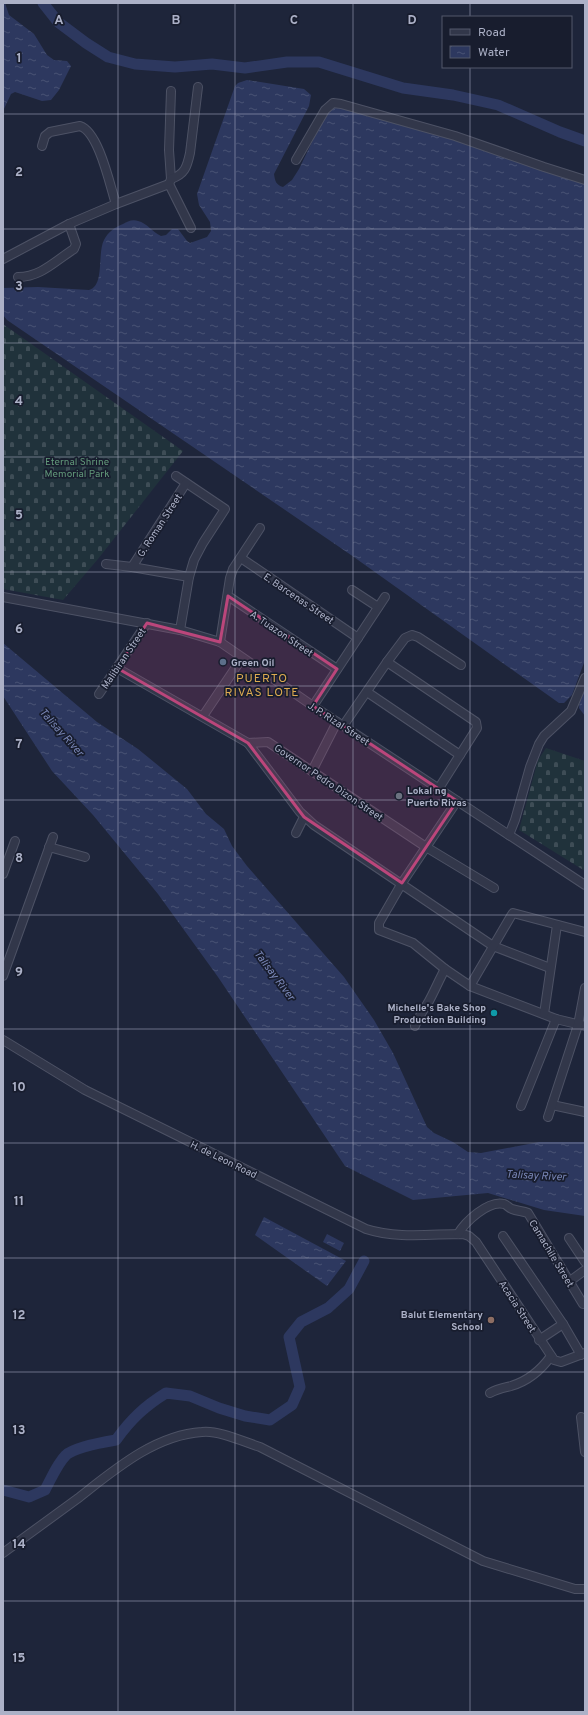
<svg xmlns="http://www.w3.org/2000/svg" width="588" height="1715" viewBox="0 0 588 1715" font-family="Overpass,sans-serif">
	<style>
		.cemetery { fill: url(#cemetery-stones) }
		.water { fill: url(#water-ripples) }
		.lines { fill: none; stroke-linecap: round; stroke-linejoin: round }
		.river { stroke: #2d385f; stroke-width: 11 }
		.minor-casing { stroke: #4d5265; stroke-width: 10 }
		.minor { stroke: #32374a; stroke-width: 8 }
		.marked { fill: #bb467b; fill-opacity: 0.2; stroke: #bb467b; stroke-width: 3; stroke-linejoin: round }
		.grid { fill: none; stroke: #acb1c7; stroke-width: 1; stroke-opacity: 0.55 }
		.service-dot { fill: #5c6f8a; stroke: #181d2e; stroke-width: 1.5 }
		.worship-dot { fill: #6b7280; stroke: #181d2e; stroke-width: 1.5 }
		.culture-dot { fill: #0f9aa8; stroke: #181d2e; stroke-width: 1.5 }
		.education-dot { fill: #8d6e63; stroke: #181d2e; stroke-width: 1.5 }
		.labels { text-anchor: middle; stroke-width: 3.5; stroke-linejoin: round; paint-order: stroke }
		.park-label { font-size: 10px; fill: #62997a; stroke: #181d2e }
		.street-label { font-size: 10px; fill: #acb1c7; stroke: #181d2e }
		.poi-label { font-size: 10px; font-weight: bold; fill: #acb1c7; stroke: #181d2e; text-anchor: start }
		.water-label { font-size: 11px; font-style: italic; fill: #7a87b7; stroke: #181d2e }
		.quarter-label { font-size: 12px; letter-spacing: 1px; fill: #ddaa51; stroke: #181d2e }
		.grid-label { font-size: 13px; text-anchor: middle; font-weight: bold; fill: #acb1c7; stroke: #181d2e; stroke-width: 3.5; stroke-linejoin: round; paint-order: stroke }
	</style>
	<defs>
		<pattern id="cemetery-stones" width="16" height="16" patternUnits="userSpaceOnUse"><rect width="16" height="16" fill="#20323b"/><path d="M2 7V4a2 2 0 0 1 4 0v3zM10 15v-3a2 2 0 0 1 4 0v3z" fill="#3e4d56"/></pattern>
		<pattern id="water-ripples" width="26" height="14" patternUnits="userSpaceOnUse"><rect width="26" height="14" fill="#2d385f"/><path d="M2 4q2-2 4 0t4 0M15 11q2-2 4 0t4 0" fill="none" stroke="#495274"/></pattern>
	</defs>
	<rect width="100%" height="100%" fill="#1e253a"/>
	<g class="cemetery">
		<polygon points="3,324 183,451 98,559 63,600 3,589"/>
		<polygon points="546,748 585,761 585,871 519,830 538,760"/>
	</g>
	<g class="water">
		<polygon points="3,3 5,3 9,15 34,34 47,55 54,60 67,61 71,66 59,90 51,100 42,101 15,92 11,94 3,111"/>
		<path d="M247 80 304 89 311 95 309 106 274 174C275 181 276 185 283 187L292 180 299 169 326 113 335 107H341L446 136 585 181V660L572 695 564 703H559L351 555 7 320 3 315V288L38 287 89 290C105 286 97 253 104 240 108 232 115 227 123 224 127 222 132 219 138 221 147 223 152 232 161 236L166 235 172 229H178L187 241 190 243 207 237 211 231 210 222 199 205 197 194 235 86 238 83Z"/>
		<polygon points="3,643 97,722 138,749 187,789 206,814 224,829 232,846 247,866 344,977 374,1020 393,1053 427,1127 434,1133 453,1142 468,1152 481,1153 539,1142 585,1142 585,1216 544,1210 488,1193 413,1200 345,1166 218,977 158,894 93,815 52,771 3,696"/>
		<polygon points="585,687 585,716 579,708 580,699"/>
		<polygon points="264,1217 346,1261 327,1286 255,1235"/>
		<polygon points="327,1234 344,1243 340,1251 323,1242"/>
	</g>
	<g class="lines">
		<g class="river">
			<polyline points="43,3 58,22 86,43 108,57 135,64 175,67 212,64 245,68 287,62 319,62 403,88 453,95 498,105 560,132 585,141"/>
			<path d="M3 1490 29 1497 45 1490C51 1479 57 1464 66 1455 75 1447 104 1442 116 1440 131 1419 145 1406 166 1393L190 1396 219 1408 245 1416 270 1420 292 1405 300 1387 289 1337 301 1322 328 1308 349 1289 364 1261"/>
		</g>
		<g class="minor-casing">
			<g id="minor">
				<path d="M42 146 45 136 50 132 80 126C99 132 110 186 116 204"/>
				<polyline points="296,160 325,110 333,103 341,104 455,136 544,167 585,180"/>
				<polyline points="171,179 169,150 171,91"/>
				<polyline points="169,184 191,228"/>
				<path d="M3 259 69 224 116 204 169 184 171 179C185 174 187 167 190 153L198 87"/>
				<path d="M18 277C41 277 55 261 74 249L76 244 69 224"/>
				<polyline points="176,476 225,509 203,543 194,560 189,577 180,630"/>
				<polyline points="241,558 358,638"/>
				<polyline points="106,564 132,567 189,577"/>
				<polyline points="132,567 186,483"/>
				<polyline points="352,590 378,607"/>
				<polyline points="228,596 337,669"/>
				<polyline points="3,597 180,630 220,642 313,706 585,885"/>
				<polyline points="220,642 230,578 233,569 260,528"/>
				<polyline points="387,662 476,722 477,728 439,788"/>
				<polyline points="117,668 248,743 268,742 426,847 494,888"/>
				<polyline points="367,692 460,755"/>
				<polyline points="99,694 147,623"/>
				<polyline points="313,706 385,597"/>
				<polyline points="203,716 242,658"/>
				<polyline points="343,726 387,662 405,638 412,635 418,637 461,665"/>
				<polyline points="248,743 300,812 314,825 493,946 550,968"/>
				<polyline points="312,771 337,722"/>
				<polyline points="457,801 402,883 379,923 379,930 413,943 445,969 470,986 556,1019 585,1026"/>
				<polyline points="296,833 304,817"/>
				<polyline points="509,835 515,820 530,767 539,744 544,736 571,711 585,678"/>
				<polyline points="49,847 85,857"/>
				<polyline points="3,874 15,841"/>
				<polyline points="3,976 53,837"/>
				<polyline points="470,986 511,916 513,913 585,932"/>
				<polyline points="544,1014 557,925"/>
				<path d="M415 1026C418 1017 424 1010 429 1001 435 990 439 980 445 969"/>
				<path d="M3 1040 85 1090 366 1229C397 1239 431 1234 463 1234L469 1236 476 1242 554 1360 561 1362 585 1353"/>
				<polyline points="552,1105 585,1112"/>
				<polyline points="521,1106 556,1019"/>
				<polyline points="548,1117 578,1025 585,988"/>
				<path d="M458 1234C465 1222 488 1200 504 1204 507 1205 509 1208 512 1209 517 1211 523 1211 528 1213L583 1304"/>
				<polyline points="503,1236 563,1324 581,1355"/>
				<polyline points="569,1238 585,1262"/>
				<polyline points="570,1281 585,1270"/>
				<polyline points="539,1340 563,1324"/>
				<path d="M490 1393C497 1389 503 1388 511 1386 528 1381 541 1370 551 1356"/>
				<polyline points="581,1417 585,1452"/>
				<path d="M3 1553C28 1535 52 1517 77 1499 113 1471 154 1435 202 1432 219 1430 244 1442 260 1447L483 1561 575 1589H585"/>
			</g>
		</g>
		<use href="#minor" class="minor"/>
	</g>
	<path class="marked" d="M228 596 337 669 313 706 457 801 402 883 304 817 248 743 117 668 147 623 220 642Z"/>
	<path class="grid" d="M118 3V1712M235 3V1712M353 3V1712M470 3V17M470 67V1712M3 114H585M3 229H585M3 343H585M3 457H585M3 572H585M3 686H585M3 800H585M3 915H585M3 1029H585M3 1143H585M3 1258H585M3 1372H585M3 1486H585M3 1601H585"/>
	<circle class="service-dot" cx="223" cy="662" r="4"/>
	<circle class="worship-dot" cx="399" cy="796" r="4"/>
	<circle class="culture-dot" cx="494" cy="1013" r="4"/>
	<circle class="education-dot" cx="491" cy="1320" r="4"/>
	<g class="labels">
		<g class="park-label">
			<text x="77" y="465">Eternal Shrine<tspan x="77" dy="12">Memorial Park</tspan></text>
		</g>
		<g class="street-label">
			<text transform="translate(159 525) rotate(-57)" y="4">G. Roman Street</text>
			<text transform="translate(299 598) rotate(34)" y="4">E. Barcenas Street</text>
			<text transform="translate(282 633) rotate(34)" y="4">A. Tuazon Street</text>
			<text transform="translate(123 658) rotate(-56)" y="4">Malibiran Street</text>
			<text transform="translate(339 723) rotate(33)" y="4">J. P. Rizal Street</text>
			<text transform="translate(329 782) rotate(34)" y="4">Governor Pedro Dizon Street</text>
			<text transform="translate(224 1159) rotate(26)" y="4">H. de Leon Road</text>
			<text transform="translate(552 1253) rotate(59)" y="4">Camachile Street</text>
			<text transform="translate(518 1306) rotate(57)" y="4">Acacia Street</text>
		</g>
		<g class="poi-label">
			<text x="231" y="666">Green Oil</text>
			<text x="407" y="794">Lokal ng<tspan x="407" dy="12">Puerto Rivas</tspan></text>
			<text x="486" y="1011" text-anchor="end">Michelle's Bake Shop<tspan x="486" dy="12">Production Building</tspan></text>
			<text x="483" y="1318" text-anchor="end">Balut Elementary<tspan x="483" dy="12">School</tspan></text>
		</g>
		<g class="water-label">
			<text transform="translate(62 732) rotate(48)" y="4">Talisay River</text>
			<text transform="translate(275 975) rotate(53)" y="4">Talisay River</text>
			<text transform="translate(536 1175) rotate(3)" y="4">Talisay River</text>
		</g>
		<g class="quarter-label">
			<text x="262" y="682">PUERTO<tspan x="262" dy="14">RIVAS LOTE</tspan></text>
		</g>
	</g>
	<g class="grid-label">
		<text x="59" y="24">A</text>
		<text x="176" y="24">B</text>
		<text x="294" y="24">C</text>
		<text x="412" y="24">D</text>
		<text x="19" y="62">1</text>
		<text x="19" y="176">2</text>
		<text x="19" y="290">3</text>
		<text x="19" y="405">4</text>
		<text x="19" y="519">5</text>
		<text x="19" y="633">6</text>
		<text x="19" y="748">7</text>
		<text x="19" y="862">8</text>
		<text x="19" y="976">9</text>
		<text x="19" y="1091">10</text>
		<text x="19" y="1205">11</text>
		<text x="19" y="1319">12</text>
		<text x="19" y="1434">13</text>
		<text x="19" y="1548">14</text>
		<text x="19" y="1662">15</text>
	</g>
	<rect width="588" height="1715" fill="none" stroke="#acb1c7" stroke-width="8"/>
	<rect x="442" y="16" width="130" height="52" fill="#181d2e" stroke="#53586b"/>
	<rect x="450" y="29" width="20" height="6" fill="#32374a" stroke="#53586b"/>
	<text x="478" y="36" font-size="12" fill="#acb1c7">Road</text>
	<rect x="450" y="46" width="20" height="12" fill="url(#water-ripples)" stroke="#53586b"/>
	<text x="478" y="56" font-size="12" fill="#acb1c7">Water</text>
</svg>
